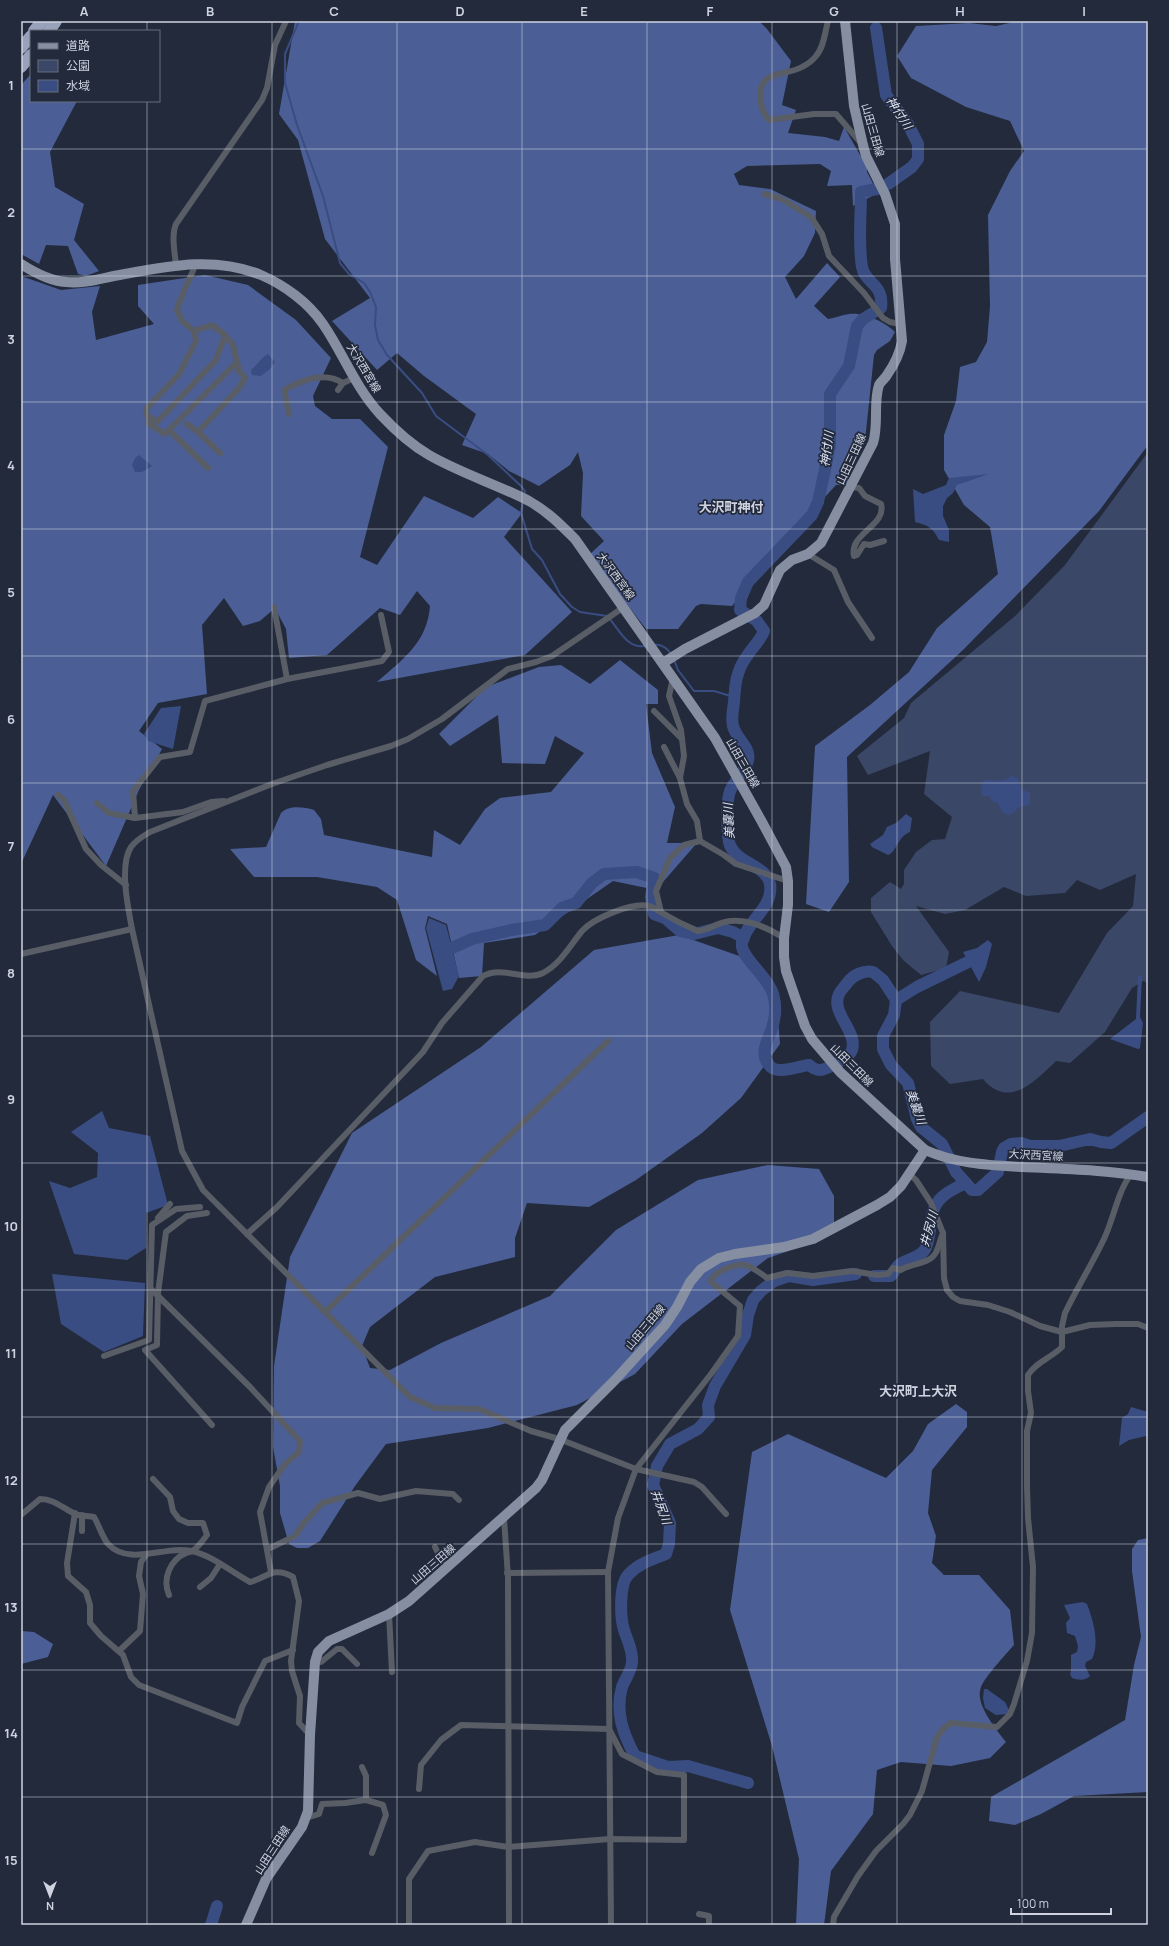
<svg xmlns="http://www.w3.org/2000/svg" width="1169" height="1946" viewBox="0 0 1169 1946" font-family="Manrope,'Noto Sans JP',sans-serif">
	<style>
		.green { fill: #3b4767 }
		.forest { fill: #4b5f96 }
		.water { fill: #3a4d82 }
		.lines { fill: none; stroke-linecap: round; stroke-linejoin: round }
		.stream { stroke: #3a4d82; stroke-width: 2 }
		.river { stroke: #3a4d82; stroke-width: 12 }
		.minor { stroke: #595d66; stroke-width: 6 }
		.primary { stroke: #868ea2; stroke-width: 10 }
		.motorway { stroke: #98a2ba; stroke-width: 12 }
		.grid { fill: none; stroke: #ced3df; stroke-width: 1; stroke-opacity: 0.55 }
		.labels { text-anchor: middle; stroke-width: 3.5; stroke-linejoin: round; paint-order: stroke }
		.street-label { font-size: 11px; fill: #ced3df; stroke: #222a3c }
		.water-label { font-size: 12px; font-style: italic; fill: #dbe2f3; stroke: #222a3c }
		.quarter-label { font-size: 13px; font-weight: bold; fill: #ced3df; stroke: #222a3c }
		.neatline { fill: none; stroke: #ced3df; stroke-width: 1.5 }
		.grid-label { font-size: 13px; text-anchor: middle; font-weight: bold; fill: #ced3df }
	</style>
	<rect width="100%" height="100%" fill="#222a3c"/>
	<path class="green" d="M1148 452V983L1143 981 1132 988 1105 1032 1070 1063 1056 1061C1035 1081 1009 1110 983 1079L950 1084 931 1066 930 1022 960 991 1059 1013 1107 933 1133 906 1136 874 1100 890 1077 880 1065 893 1026 896 1004 887 965 910 945 914 916 906 949 952 946 968 921 975 903 960 892 946 871 912V898L890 882 901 889 904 884V870L916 852 932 840 945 839 952 817 924 794 930 751 868 775 857 756 904 718 911 703 1015 616 1065 565Z"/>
	<g class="forest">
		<path d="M295 21H759L767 29 791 61 782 105 796 110 788 133 825 137 839 141 844 127 867 167V172L878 193 853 206 852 185 827 186 831 171 820 164 747 166 734 174 739 185 770 189 816 211 815 233 804 256 785 277 796 299 827 263 840 277 814 306 828 319C835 318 842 315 849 314 864 312 885 322 895 332L890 341 877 350 874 355 865 441 844 470 852 476 847 484 836 485 801 523 732 606 701 604 696 606 678 629H646L589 555 604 541 581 516 583 473 578 452 570 465 539 486 509 471 488 454 462 445 476 414 424 376 397 353 377 370 332 321 370 298 325 239 298 140 279 114Z"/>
		<polygon points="1018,21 1148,21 1148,445 1099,511 963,650 847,757 849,882 829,912 806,904 815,746 870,705 909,672 937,628 998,574 990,527 964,505 944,470 944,435 956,401 960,367 976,362 987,342 990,306 988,215 1010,171 1024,151 1010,121 966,107 911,78 897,56 916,26 969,23 996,26"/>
		<polygon points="31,74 31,101 77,101 50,152 55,187 84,204 74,240 99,271 86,276 78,274 68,246 46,245 39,264 21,254 21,85"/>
		<path d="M205 275 248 285 296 320 331 358 313 396 315 406 332 419H360L388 447 360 557 377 565 424 496 473 518 498 497 522 513 504 537 572 612 525 655 377 682C403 659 427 643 430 606L417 591 400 615 380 608 327 655 289 658 286 629 275 608 260 621 243 626 224 598 202 625 207 694 158 703 139 731 162 749 139 790 106 866 53 795 21 864V276L61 290 100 286 92 312 96 340 154 324 138 306V285Z"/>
		<path d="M620 660 658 690V704H646L652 753 675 807 667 843H697L656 890 613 881 535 935 484 943 482 976 459 978 447 924 428 916 425 928 437 976 416 960 397 900 377 887 317 877H254L230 849 266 847 281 813C289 805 303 807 314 810L321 819 324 835 432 857 434 830 460 845 485 809 500 798 551 792 584 753 555 736 545 764 502 763 498 715 450 746 439 734 486 687 539 667 561 665 590 684Z"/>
		<polygon points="679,935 745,958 776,994 780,1044 741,1098 702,1133 636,1180 589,1207 527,1203 515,1238 515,1257 435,1277 370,1327 362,1346 370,1368 390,1370 441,1343 550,1296 616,1230 698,1180 768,1165 819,1169 834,1196 834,1223 803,1246 768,1258 682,1324 635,1374 577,1405 488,1428 386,1444 355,1486 320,1541 308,1548 297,1548 289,1544 280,1513 280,1486 273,1447 274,1366 290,1257 352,1133 481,1047 594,950"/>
		<path d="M956 1404 967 1412V1427L932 1470 928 1513 936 1536 932 1563 944 1575H979L1010 1610 1014 1645C1006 1654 984 1678 981 1687 974 1704 997 1730 1006 1742L990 1758 951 1766 901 1762 877 1770 873 1814 831 1871 824 1925H796L799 1859 772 1746 730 1610 752 1452 788 1434 886 1478 913 1451 928 1424Z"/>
		<polygon points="1148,1538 1148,1792 1074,1796 1041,1814 1015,1825 989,1821 991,1797 1125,1720 1134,1665 1141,1637 1132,1571 1132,1549 1138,1540"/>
		<polygon points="21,1631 34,1632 53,1644 48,1657 21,1664"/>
	</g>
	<g class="water">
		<path d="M268 354 275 362 270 369 261 376 252 375 251 370C257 365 261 358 268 354Z"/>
		<polygon points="139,455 152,466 142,472 135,472 132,465 135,458"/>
		<path d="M989 474 957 485 953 493 947 498 943 506V516L949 530V542L939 540C933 528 928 525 915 522L913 489 923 494 946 485 949 478Z"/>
		<polygon points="181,706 173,749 148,741 144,734 161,708"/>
		<path d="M1012 775 1019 780 1021 789 1030 793V804L1018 808 1010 815 1003 813 998 803 993 802 989 796H982C978 772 992 783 1004 780 1007 779 1009 777 1012 775Z"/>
		<path d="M906 814 912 818 910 832C897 837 897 852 888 855L872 847 870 844 883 835 887 827 896 823Z"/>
		<polygon points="429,918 446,925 459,976 452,989 443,991 426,928"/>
		<polygon points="988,940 992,944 986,967 979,982 963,952 977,948"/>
		<polygon points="1138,976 1142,976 1140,1017 1143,1023 1140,1048 1138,1049 1110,1039 1136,1019"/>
		<polygon points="102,1111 109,1128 150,1136 168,1205 146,1213 146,1248 127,1260 74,1254 49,1181 70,1188 97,1177 98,1153 71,1132"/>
		<polygon points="52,1274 145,1283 143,1336 104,1352 61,1324"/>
		<polygon points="1131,1407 1148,1412 1148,1439 1146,1436 1129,1440 1119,1446 1122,1418 1128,1414"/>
		<path d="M1083 1602 1087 1604C1093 1620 1100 1643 1092 1659L1086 1662 1085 1666 1090 1676C1085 1681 1079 1680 1072 1678L1070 1674 1071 1671V1655L1077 1652 1078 1646 1075 1636 1067 1633 1066 1623 1070 1618 1064 1605Z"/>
		<polygon points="984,1689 987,1689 1005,1702 1009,1710 1007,1714 996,1715 985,1708 983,1698"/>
	</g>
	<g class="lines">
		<g class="stream">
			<polyline points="299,21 285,54 285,83 297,125 323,196 340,263 349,274 364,283 370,292 376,307 375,325 378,340 387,355 422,393 436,416 488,455 521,486 525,491 524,495"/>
			<path d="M523 502 521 513 532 549 542 560 560 594 572 607 580 612 607 616C619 628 626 649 645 646"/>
			<path d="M654 645C662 644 667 648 671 654"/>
			<polyline points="674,660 678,670 694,691 714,691 734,697"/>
		</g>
		<g class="river">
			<polyline points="876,28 886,95 908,124 918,144 918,159 912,167 888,184"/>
			<path d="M877 189 861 192C861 217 858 243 862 267 865 284 884 283 881 308L863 319 857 326 849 366 830 394V446L818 502 812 515 748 582 741 598 740 610 757 621 764 631C760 641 752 648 747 656 736 671 735 685 734 702 733 710 731 718 733 726 736 739 751 747 748 760 746 771 736 779 731 789 726 797 727 832 729 842 734 863 767 865 770 884 774 908 746 921 742 943 739 957 771 978 774 998 776 1007 775 1019 772 1028 768 1041 759 1052 769 1065 777 1076 798 1066 809 1065 817 1072 822 1071 831 1066 838 1062 849 1058 852 1050 858 1031 830 1013 839 994 841 990 845 986 848 982 853 975 864 970 873 972L883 980 896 1000 894 1015 883 1036V1049L891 1065 908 1083 917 1119 921 1127 942 1144 956 1172 972 1190H978L998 1172 1002 1152 1004 1148 1011 1144 1021 1143 1030 1146H1059L1090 1139 1101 1142 1111 1143 1148 1117"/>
			<polyline points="452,948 472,939 511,930 545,925 562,908 576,903 592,883 604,874 637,872 654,878 651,897 654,914 665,918 680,931 694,934 718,928 733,932 744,938"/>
			<polyline points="896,1000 917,987 968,962"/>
			<path d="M874 1276H891C894 1272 896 1267 900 1264 908 1259 918 1258 924 1251 928 1246 929 1236 930 1230 931 1202 941 1194 966 1183"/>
			<path d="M748 1783 688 1766 668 1767 635 1756C623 1734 615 1712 622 1687 625 1679 632 1670 632 1662 633 1650 627 1640 624 1630 620 1617 619 1583 629 1574 639 1563 653 1559 666 1554L669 1544 670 1523 653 1485 657 1466 670 1444 698 1429 709 1417 708 1405 715 1386 745 1335 748 1315 753 1300 761 1291 774 1281 789 1276 813 1280 856 1274"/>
			<polyline points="211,1925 217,1906"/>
		</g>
		<g class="minor">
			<path d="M828 21C825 32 824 47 816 56 813 60 806 65 802 67 786 76 760 70 760 95 760 104 763 113 769 120L814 114H836L861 143"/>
			<polyline points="764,194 782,199 811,217 822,234 829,256 864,293 883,318 890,322 900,324"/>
			<path d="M196 263C190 280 181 294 177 310L182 321 194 331 196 341 179 374 146 409 149 424 165 434 236 363"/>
			<path d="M176 266C175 253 171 236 176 224L262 100 267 88 275 45 286 21"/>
			<polyline points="338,390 343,383 354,378"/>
			<path d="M289 414 284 390C302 380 324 371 343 383"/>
			<polyline points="147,415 157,422 216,360 225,335 212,325 194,331"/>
			<polyline points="187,424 198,432"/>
			<polyline points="169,430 208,468"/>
			<polyline points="220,453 198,432 239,388 245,378 239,371 233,345 225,335"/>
			<path d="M851 487 859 488 865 496 881 504C887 526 849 533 854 556L857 555 864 544 870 545 884 541"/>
			<polyline points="808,554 834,570 848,602 872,638"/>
			<polyline points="274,607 287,679 382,661 389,652 381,615"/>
			<polyline points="673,678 669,696 681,730 684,756 680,778 687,804 697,821 700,841"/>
			<polyline points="654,711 682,739"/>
			<polyline points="664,747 680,778"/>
			<polyline points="58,795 64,800 86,849 101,865 126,885"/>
			<polyline points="224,801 211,802 183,812 135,818 133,791 160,757 190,752 205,701 287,679"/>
			<polyline points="97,803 109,813 135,818"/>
			<polyline points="661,912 656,891 670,858 684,845 700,841 724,855 736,864 788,881"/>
			<path d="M132 929C128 908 119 865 131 847 136 840 143 836 150 832L272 784 327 765 391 746 408 739 442 719 508 669 536 662 552 656 624 607"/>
			<polyline points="21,954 132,929 182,1151 203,1190 410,1397 435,1408 479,1409 531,1431 559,1439 636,1469 694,1482 702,1487 726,1514"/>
			<polyline points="910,1175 916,1180 931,1203 943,1233 944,1278 947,1290 953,1297 960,1301 988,1305 1010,1312 1040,1326 1062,1332 1090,1325 1116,1324 1138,1324 1148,1328"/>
			<polyline points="207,1213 187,1216 166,1232 158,1293 157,1345 145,1350 212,1425"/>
			<polyline points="158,1218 170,1204"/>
			<path d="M247 1234 277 1207 423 1052 442 1023 483 976C502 965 525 982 543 973 561 963 569 947 582 931 594 918 632 902 649 906 653 907 659 911 662 913 674 920 686 926 698 931 708 930 715 924 725 922 745 917 768 928 784 938"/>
			<polyline points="151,1289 250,1387 300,1441 299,1452 285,1464 269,1487 260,1512 271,1572"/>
			<polyline points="325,1312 608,1041"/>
			<polyline points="104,1356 149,1340 152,1225 176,1209 200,1207"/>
			<path d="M153 1479 170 1497 173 1511 179 1519 188 1523H203L207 1535C203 1540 198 1548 192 1551 190 1552 188 1552 186 1553 170 1560 162 1579 169 1595"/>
			<polyline points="75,1513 67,1563 68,1576 86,1592 90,1605 90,1623 101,1636 123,1655 131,1677 139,1685 237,1723 242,1707 265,1661 293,1650"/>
			<path d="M21 1515 40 1499C56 1499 64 1510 78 1515 83 1516 89 1516 94 1517 99 1525 102 1537 108 1544 130 1567 165 1545 191 1551 212 1555 231 1572 250 1582 268 1577 273 1566 293 1577L299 1601 291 1661 292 1671 300 1696 299 1723 310 1735"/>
			<polyline points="504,1518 508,1577 509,1925"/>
			<polyline points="82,1531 82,1515"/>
			<polyline points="435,1547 446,1569"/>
			<polyline points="268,1549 295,1536 303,1524 322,1503 358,1493 380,1499 416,1491 453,1494 459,1500"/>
			<polyline points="507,1573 608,1572"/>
			<polyline points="200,1587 211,1578 220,1564"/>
			<polyline points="389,1614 392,1672"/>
			<polyline points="119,1651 140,1631 143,1594 139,1576 141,1562 146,1555"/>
			<polyline points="315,1662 321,1662 337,1649 342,1649 357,1664"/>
			<polyline points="362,1767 366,1776 366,1800"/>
			<polyline points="306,1818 319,1814 322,1804 345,1803 366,1800 383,1805 386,1815 372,1853"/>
			<polyline points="699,1914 709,1916 709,1925"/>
			<polyline points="409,1925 409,1879 428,1851 475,1842 508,1847 610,1839 684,1840 684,1775 657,1772 622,1754 609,1729 461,1725 441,1740 421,1765 419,1789"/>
			<path d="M611 1925 608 1572 618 1518 636 1469 711 1374 738 1336 740 1306 710 1281C715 1274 718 1272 725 1269 746 1260 750 1266 767 1278L787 1273 813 1276 852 1271 877 1275 888 1274 893 1268 901 1270C910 1263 928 1265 935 1254 939 1248 940 1239 943 1233"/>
			<path d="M833 1925 834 1917 858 1876 876 1851 903 1824 910 1815 922 1791 937 1737 944 1728 951 1723 997 1727 1010 1714 1014 1704 1027 1661 1032 1633 1033 1567 1028 1518 1027 1486V1431L1031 1413 1028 1391V1375C1036 1362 1051 1358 1062 1347V1326L1065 1313C1077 1288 1092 1264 1104 1239 1114 1218 1117 1193 1131 1174"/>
		</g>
		<g class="primary">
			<path d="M21 264C35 273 50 281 66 282 82 284 99 279 114 276 164 267 213 255 261 275 284 285 308 302 323 324 343 353 355 387 380 414 394 429 410 444 429 455 460 473 496 484 529 501 547 511 560 524 575 539L715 738 762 822 786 867 788 881V905L784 938V957L786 971 805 1026 812 1039 840 1072 925 1150C957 1164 988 1165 1023 1167 1065 1169 1107 1170 1148 1177"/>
			<path d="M663 663 685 649 755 613 764 605 780 570 792 560 808 554 821 543 873 443C879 424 873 403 879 385 881 381 885 379 887 375 894 365 900 353 902 341L895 259V224L885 194 866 156 863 145 854 106 845 21"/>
			<polyline points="246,1925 266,1879 302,1827 308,1811 310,1735 315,1662 318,1652 329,1641 389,1614 409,1601 536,1488 542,1480 565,1430 615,1380 665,1325 677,1307 690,1282 701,1269 719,1258 735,1254 784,1247 813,1239 877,1205 890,1197 901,1186 925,1150"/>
		</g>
		<g class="motorway">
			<polyline points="34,31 42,21"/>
			<polyline points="49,31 56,21"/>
			<polyline points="21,48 31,36"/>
			<polyline points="21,67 31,55"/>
		</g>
	</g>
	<path class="grid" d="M147 21V31M272 21V1925M397 21V1925M522 21V1925M647 21V1925M772 21V1925M897 21V1925M1022 21V1925M147 101V1925M21 149H1148M21 276H1148M21 402H1148M21 529H1148M21 656H1148M21 783H1148M21 910H1148M21 1036H1148M21 1163H1148M21 1290H1148M21 1417H1148M21 1544H1148M21 1670H1148M21 1797H1148"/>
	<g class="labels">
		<g class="street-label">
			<text transform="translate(873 130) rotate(74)" y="4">山田三田線</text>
			<text transform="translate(364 368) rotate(59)" y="4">大沢西宮線</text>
			<text transform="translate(851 459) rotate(-65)" y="4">山田三田線</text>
			<text transform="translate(616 576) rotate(54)" y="4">大沢西宮線</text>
			<text transform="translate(743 763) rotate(60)" y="4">山田三田線</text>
			<text transform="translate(852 1065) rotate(45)" y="4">山田三田線</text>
			<text transform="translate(1036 1155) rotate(3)" y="4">大沢西宮線</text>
			<text transform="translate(645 1327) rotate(-50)" y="4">山田三田線</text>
			<text transform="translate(433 1564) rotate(-41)" y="4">山田三田線</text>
			<text transform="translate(272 1850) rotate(-57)" y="4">山田三田線</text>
		</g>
		<g class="water-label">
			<text transform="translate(899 113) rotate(57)" y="4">神付川</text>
			<text transform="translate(827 449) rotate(-83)" y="4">神付川</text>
			<text transform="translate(729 821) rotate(-93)" y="4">美嚢川</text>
			<text transform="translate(916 1107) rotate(71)" y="4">美嚢川</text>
			<text transform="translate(929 1229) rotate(-74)" y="4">井尻川</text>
			<text transform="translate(661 1507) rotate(70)" y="4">井尻川</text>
		</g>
		<g class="quarter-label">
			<text x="731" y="512">大沢町神付</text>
			<text x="918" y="1396">大沢町上大沢</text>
		</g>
	</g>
	<rect width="1169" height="1946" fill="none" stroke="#222a3c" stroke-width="44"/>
	<rect x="30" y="30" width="130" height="72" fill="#222a3c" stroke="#676e7d"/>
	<rect x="38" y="43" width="20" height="6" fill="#868ea2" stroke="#676e7d"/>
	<text x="66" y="50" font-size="12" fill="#ced3df">道路</text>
	<rect x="38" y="60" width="20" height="12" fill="#3b4767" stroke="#676e7d"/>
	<text x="66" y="70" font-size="12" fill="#ced3df">公園</text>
	<rect x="38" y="80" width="20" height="12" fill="#3a4d82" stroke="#676e7d"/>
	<text x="66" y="90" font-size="12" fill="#ced3df">水域</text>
	<g transform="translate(50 1896) rotate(180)" stroke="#222a3c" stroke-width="3" paint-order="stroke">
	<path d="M0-3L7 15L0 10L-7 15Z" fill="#ced3df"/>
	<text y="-6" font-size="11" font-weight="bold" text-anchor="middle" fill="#ced3df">N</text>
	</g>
	<path d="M1011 1908v6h100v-6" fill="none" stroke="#ced3df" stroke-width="2"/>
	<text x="1017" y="1908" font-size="12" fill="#ced3df" stroke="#222a3c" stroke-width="3" paint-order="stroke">100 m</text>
	<rect x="22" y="22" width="1125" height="1902" class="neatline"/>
	<g class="grid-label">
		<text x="84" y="16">A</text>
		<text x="210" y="16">B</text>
		<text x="334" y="16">C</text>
		<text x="460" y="16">D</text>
		<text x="584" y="16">E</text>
		<text x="710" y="16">F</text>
		<text x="834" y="16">G</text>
		<text x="960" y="16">H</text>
		<text x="1084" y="16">I</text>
		<text x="11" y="90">1</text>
		<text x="11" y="217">2</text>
		<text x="11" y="344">3</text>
		<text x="11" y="470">4</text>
		<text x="11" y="597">5</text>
		<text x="11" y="724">6</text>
		<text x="11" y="851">7</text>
		<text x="11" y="978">8</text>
		<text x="11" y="1104">9</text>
		<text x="11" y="1231">10</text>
		<text x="11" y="1358">11</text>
		<text x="11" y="1485">12</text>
		<text x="11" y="1612">13</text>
		<text x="11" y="1738">14</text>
		<text x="11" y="1865">15</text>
	</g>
</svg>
